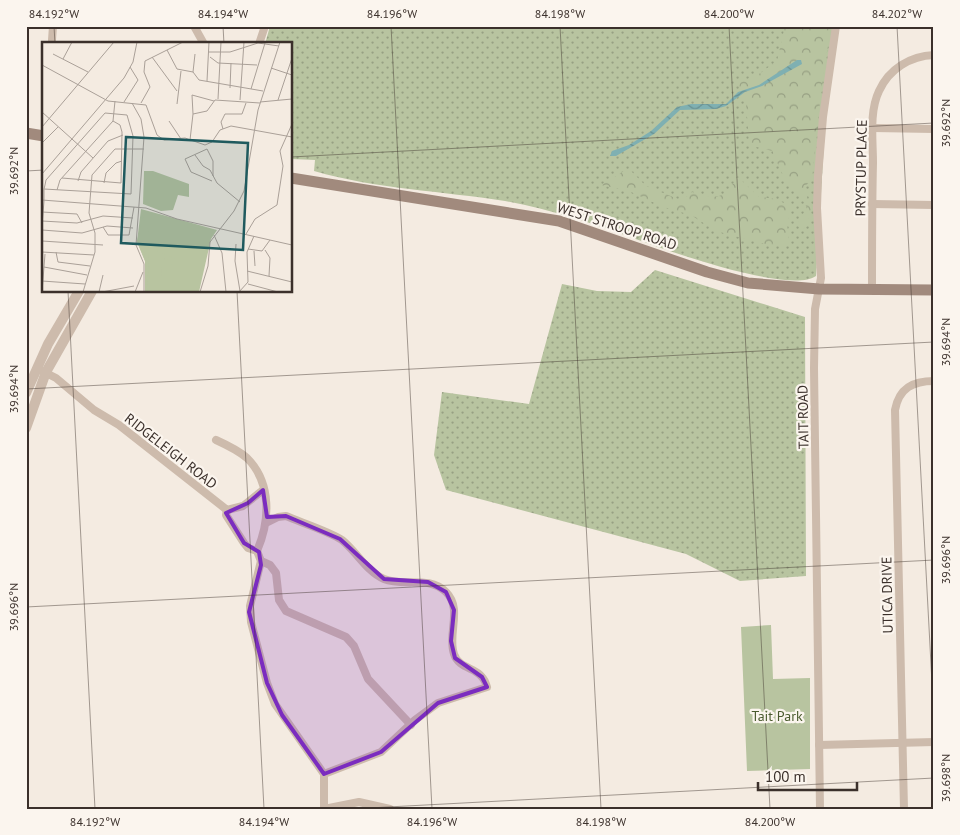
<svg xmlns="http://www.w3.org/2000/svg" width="960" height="835" viewBox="0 0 960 835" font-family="'PT Sans',sans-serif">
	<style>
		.grass { fill: url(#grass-dots) }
		.forest { fill: url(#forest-crowns) }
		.park { fill: #b8c4a0 }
		.water { fill: url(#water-waves) }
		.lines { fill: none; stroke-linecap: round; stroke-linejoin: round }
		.minor { stroke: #cdbbac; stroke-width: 8 }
		.tertiary { stroke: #cdbbac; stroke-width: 10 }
		.secondary { stroke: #a18a7d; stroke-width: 11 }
		.marked { fill: #7b2cbf; fill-opacity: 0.2; stroke: #7b2cbf; stroke-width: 4; stroke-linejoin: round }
		.ticks { fill: none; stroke: #3b302b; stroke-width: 1; stroke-opacity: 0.45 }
		.labels { text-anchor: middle; stroke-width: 4.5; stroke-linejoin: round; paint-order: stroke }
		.street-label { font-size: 14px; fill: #3b302b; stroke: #fbf5ee }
		.park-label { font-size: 14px; fill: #4a5a2e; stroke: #fbf5ee }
		.inset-road { fill: none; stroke: #aaa098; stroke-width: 1 }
		.view { fill: #1f5a5e; fill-opacity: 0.15; stroke: #1f5a5e; stroke-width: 2.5 }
		.inset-edge { fill: none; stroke: #3b302b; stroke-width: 2.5 }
		.neatline { fill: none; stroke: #3b302b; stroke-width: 2 }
		.ticks-label { font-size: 12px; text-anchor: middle; fill: #3b302b }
	</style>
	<defs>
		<pattern id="grass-dots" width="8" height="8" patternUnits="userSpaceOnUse" patternTransform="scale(1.25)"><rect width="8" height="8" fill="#b8c4a0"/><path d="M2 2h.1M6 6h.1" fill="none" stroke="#97a083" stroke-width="1.8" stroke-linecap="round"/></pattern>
		<pattern id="forest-crowns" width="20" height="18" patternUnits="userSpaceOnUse" patternTransform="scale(1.25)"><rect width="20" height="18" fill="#b8c4a0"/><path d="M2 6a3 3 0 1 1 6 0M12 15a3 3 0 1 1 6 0" fill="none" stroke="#97a083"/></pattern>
		<pattern id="water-waves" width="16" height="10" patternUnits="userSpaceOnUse" patternTransform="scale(1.25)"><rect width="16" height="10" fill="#7fb0b2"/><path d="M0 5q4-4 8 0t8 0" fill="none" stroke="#699091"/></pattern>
	</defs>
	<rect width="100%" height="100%" fill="#f4ebe1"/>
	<g class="grass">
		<path d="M270 26H833L830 45 816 276C790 295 663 249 633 238 591 223 549 209 505 201 442 191 376 189 314 171L315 160 291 159V44H265Z"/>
		<polygon points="655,270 805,317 806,576 740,581 686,554 446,490 434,455 442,392 529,404 562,284 597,291 631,292"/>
	</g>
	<g class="forest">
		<path d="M785 26H831L821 92 812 180 804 187 811 210 807 226 803 229 796 225 807 208C802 197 796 188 786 182L772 151 753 146 749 141 746 104 739 88 740 82 759 74 777 61Z"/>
		<path d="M624 171H631L646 186 678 199 685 198 692 192C707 196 720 202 731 187 734 183 734 181 738 177L759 197 777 199 792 208 787 224 789 240 787 245H769L716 231 691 215 663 207 629 191 601 185Z"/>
	</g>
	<polygon class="park" points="771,625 773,679 810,678 810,769 747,771 741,627"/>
	<polygon class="water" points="797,60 801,60 802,64 762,86 745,92 726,106 716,109 680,110 654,134 616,156 610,156 612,151 629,145 651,131 677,107 691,104 726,104 738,92 759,85"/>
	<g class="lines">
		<g class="minor">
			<polyline points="194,26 204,44"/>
			<polyline points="52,40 53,26"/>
			<polyline points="259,44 265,26"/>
			<polyline points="873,128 934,129"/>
			<polyline points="872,204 934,205"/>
			<path d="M872 289C872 247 872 205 873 163 873 140 869 112 879 91 889 69 910 56 934 55"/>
			<polyline points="42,371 56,378 94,410 119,425 227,510 243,506 263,490"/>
			<path d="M216 440C227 445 238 450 247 458 272 483 270 521 257 551"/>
			<polyline points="227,510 226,515 244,543 248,548 257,551"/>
			<path d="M266 523 278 517 286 516C300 522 331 532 342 540 356 551 367 572 384 579 403 587 429 575 446 592 463 609 447 634 454 654 459 669 475 667 482 677 485 680 486 684 487 687L438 703 415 720 381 752 324 774"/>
			<polyline points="257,551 261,561 270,565 276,573 279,600 286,611 346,637 354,646 368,679 411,725"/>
			<polyline points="261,561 250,606 251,622 267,683 275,704 324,774 324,809"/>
			<polyline points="819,745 934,742"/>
			<polyline points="324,809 359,802 390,809"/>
			<polyline points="820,809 814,368 815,309 821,278 817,208 818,176 823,117 836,26"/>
			<path d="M904 809 895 410C899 388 913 381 934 381"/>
		</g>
		<g class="tertiary">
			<polyline points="26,393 48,344 79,291"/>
			<polyline points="26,428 46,372 92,291"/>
		</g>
		<g class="secondary">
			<polyline points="26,133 44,136"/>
			<polyline points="291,178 559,221 707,272 748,283 819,289 934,290"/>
		</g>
	</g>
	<path class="marked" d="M263 490 267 517 286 516 340 539 384 579 428 582 446 592 454 610 451 641 455 658 482 677 487 687 438 703 381 752 324 774 282 715 267 683 249 612 261 565 259 552 244 543 226 513 248 503Z"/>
	<path class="ticks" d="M54 26 55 44M223 26 224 44M391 26 432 809M560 26 601 809M729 26 770 809M897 26 934 721M291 157 934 123M26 171 44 170M68 291 95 809M237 291 264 809M26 389 934 342M26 607 934 560M350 809 934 778"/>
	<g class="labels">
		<g class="street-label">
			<text transform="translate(861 168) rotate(-89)" y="5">PRYSTUP PLACE</text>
			<text transform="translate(617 226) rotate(18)" y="5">WEST STROOP ROAD</text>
			<text transform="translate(803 417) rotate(-91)" y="5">TAIT ROAD</text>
			<text transform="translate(171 451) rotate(38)" y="5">RIDGELEIGH ROAD</text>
			<text transform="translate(887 595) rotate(-91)" y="5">UTICA DRIVE</text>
		</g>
		<g class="park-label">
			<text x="777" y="721">Tait Park</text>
		</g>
	</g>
	<g transform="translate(42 42)">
		<rect width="250" height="250" fill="#f4ebe1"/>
		<path d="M102 129H111L147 142V155L136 153 131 168 119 169 101 162ZM99 167 175 188 169 197 157 250H103V219L95 200Z" fill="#b8c4a0"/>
		<path d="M101 173 107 192 101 200 107 214 105 250 103 219 95 199ZM106 205 134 217 120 234 119 224 123 226 128 219 120 216 117 220 108 213Z" fill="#b8c4a0"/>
		<path class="inset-road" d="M125 8 135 27 151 30M166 10H188L216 1 237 4M11 12 46 30M110 15 135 49M168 15 176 21 215 23M21 17 30 0M0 23 66 59 104 63 115 93 122 98 143 96 163 103 170 100 178 88 189 84 250 95M229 26 250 33M151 30 157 38 221 49M151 30 153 12M165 39 167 0M188 46 189 21M209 47 223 1M176 57 179 0M198 58 202 0M236 58 250 16M82 60 96 38 88 25M218 60 250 57M90 61 99 77 102 95 94 203 102 222V250M99 61 108 45 102 30 103 19 141 0M135 62 139 29M0 70 51 116M151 72 150 53 172 59M71 79 73 59M127 79 139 97M0 85 72 0M181 87 179 80 183 72H200L204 61M148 98 151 72 165 69 173 58 218 61M0 101 16 85M165 107 143 117 149 130 170 139M165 107 171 119V134M153 113 161 124 168 128 175 141 198 160M0 132 82 36 91 20 95 0M20 136 79 141 80 90 78 83 71 79M36 139 39 130 66 99 81 93M62 141 64 131 74 121 80 119M15 148 18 138 71 79M0 158 104 166 135 177 250 203M0 170 35 172 40 181M0 179 35 181 61 174 91 176M0 183 2 159V147L3 143 4 138 63 71 85 73 91 94 89 152 2 147M61 185 66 193H87L92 165M0 188 40 191 65 184 91 186M204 192 213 177 235 163 241 124 238 109 250 82M172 193 180 211 184 250M0 199 61 203M194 202 193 219 198 249M206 207 220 209 228 198M223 208 228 216 227 234M212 209 213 224M0 210 52 213M14 210 16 220 48 224M2 225 45 233M205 229 250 240M0 239 43 242M206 242 236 250M0 250 3 212M41 250 53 210V191L47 171 50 133 73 107H102M57 250 61 233M60 250 92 244M93 250 101 230M158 250 166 224 168 200 192 169 202 149 216 68 238 0M197 250 206 240 205 210 212 194"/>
		<path class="view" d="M84 95 206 101 201 208 79 201Z"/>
		<rect width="250" height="250" class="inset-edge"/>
	</g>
	<rect width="960" height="835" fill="none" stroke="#fbf5ee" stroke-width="55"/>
	<path d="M758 782v8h99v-8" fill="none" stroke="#3b302b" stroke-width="2.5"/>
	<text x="765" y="782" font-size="15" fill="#3b302b" stroke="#fbf5ee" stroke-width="4" paint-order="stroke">100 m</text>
	<rect x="28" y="28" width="904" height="780" class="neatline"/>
	<g class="ticks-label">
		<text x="54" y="18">84.192°W</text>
		<text x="223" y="18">84.194°W</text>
		<text x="392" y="18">84.196°W</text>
		<text x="560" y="18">84.198°W</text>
		<text x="729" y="18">84.200°W</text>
		<text x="897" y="18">84.202°W</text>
		<text transform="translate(946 123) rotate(-90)" y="4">39.692°N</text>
		<text transform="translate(14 171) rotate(-90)" y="4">39.692°N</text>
		<text transform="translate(946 342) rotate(-90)" y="4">39.694°N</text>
		<text transform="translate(14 389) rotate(-90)" y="4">39.694°N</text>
		<text transform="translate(946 560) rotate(-90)" y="4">39.696°N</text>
		<text transform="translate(14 607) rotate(-90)" y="4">39.696°N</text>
		<text transform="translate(946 778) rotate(-90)" y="4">39.698°N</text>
		<text x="95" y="826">84.192°W</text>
		<text x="264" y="826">84.194°W</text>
		<text x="432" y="826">84.196°W</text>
		<text x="601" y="826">84.198°W</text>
		<text x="770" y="826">84.200°W</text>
	</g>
</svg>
